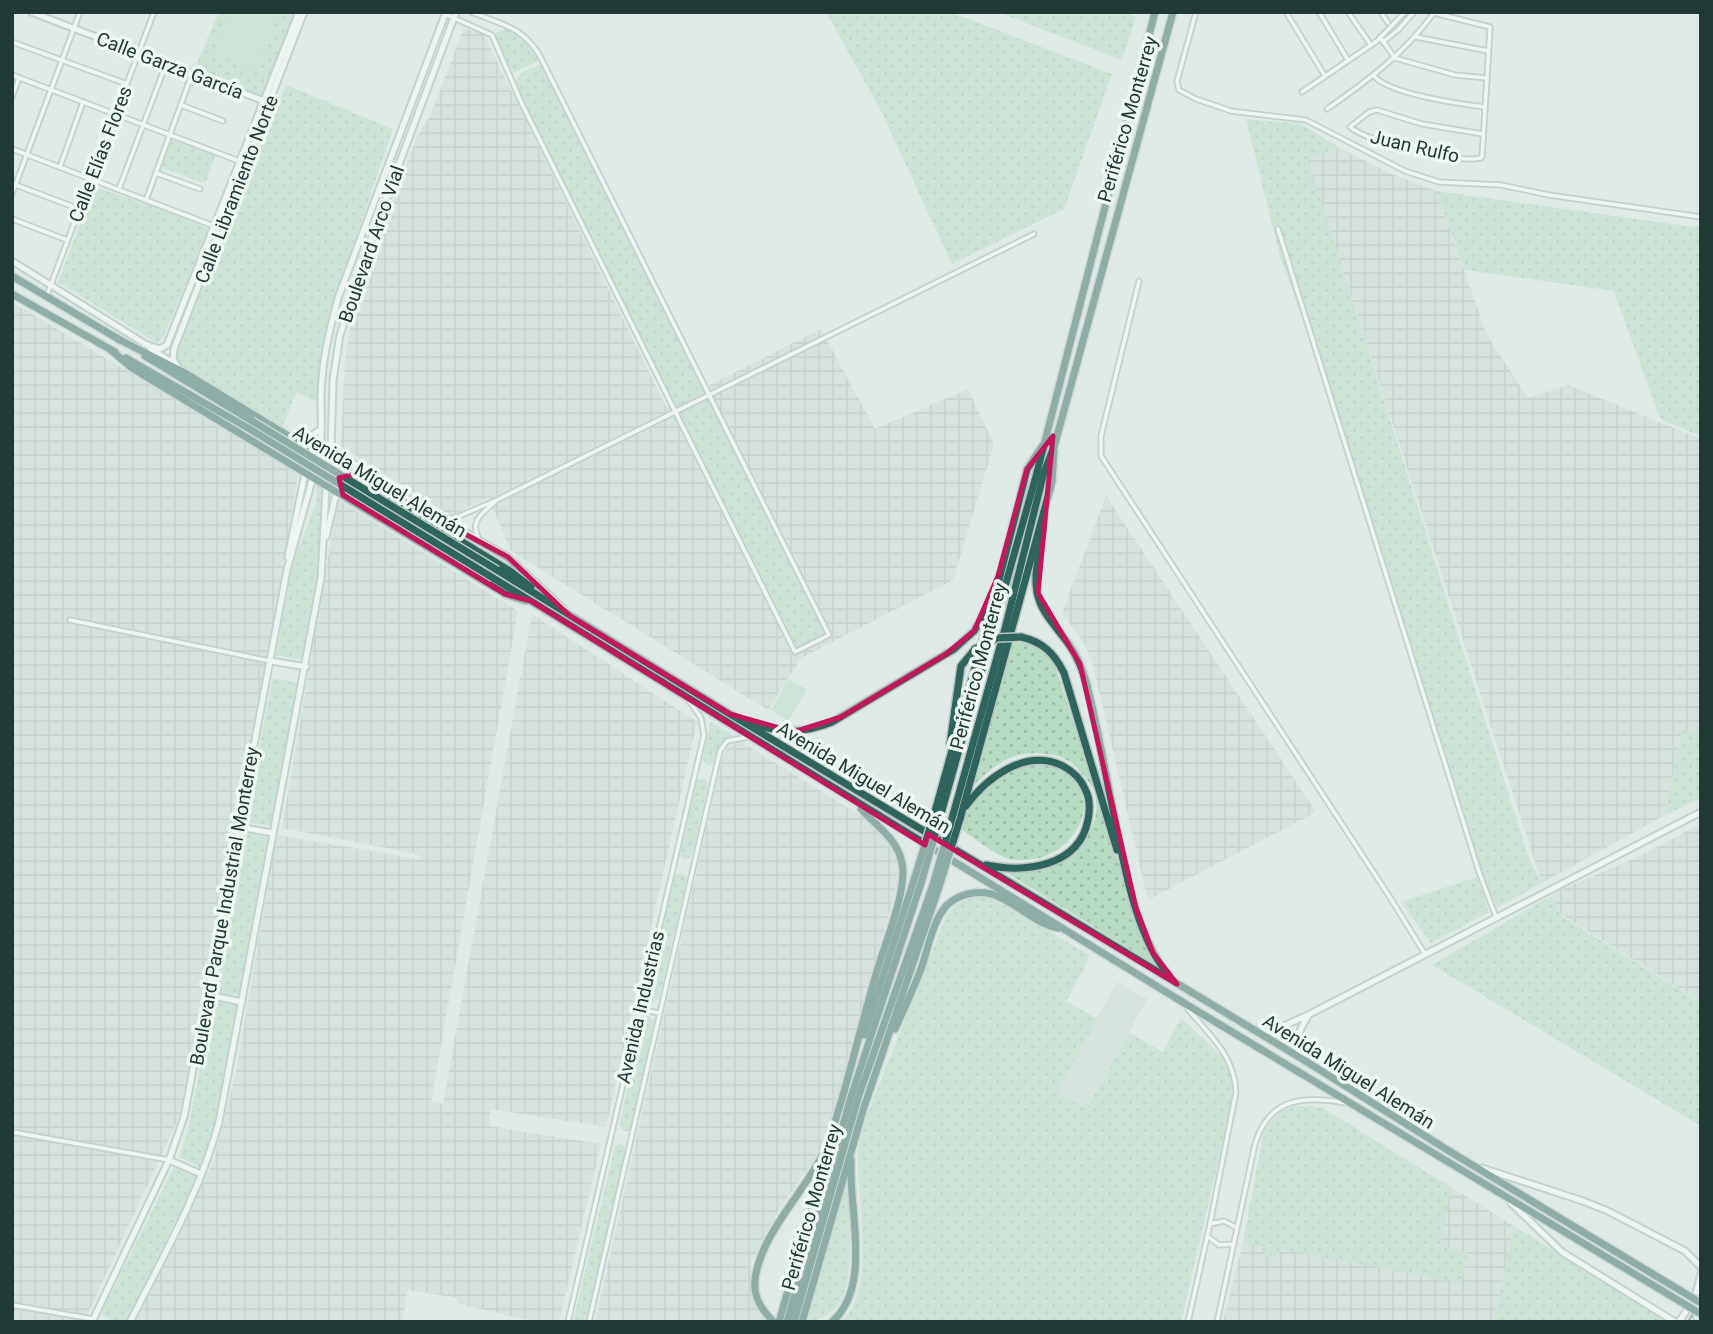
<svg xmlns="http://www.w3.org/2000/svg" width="1713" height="1334" viewBox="0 0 1713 1334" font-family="Roboto,sans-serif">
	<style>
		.built { fill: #cdd9d5 }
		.industrial { fill: url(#industrial-grid) }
		.grass { fill: url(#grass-dots) }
		.garden { fill: #b8dbc4 }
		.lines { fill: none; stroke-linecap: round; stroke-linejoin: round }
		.street-casing { stroke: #a2b1ad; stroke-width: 7 }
		.secondary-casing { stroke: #9fb5ae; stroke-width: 9 }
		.highway-casing { stroke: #bcc4c2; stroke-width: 10 }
		.street { stroke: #fff; stroke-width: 3.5 }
		.secondary { stroke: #fff; stroke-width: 5 }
		.highway { stroke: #2d645c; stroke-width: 7 }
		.rail { stroke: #5b7570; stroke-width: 2; stroke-dasharray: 14 7; stroke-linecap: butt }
		.highway-bridge-casing { stroke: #bcc4c2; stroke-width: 10; stroke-linecap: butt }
		.highway-bridge { stroke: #2d645c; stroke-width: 7 }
		.marked { fill: none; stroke: #c2185b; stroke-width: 5; stroke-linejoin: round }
		.labels { text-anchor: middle; stroke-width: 7; stroke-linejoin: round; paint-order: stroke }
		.street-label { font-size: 19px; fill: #213934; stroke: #eff7f3 }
	</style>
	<defs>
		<pattern id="industrial-grid" width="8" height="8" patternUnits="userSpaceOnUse" patternTransform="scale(1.75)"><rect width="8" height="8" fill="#cdd9d5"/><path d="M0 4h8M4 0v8" fill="none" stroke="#b0bbb7"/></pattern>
		<pattern id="grass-dots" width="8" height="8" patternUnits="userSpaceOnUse" patternTransform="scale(1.75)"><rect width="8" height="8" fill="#b8dbc4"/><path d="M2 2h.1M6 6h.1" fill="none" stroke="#9ebda9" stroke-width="1.8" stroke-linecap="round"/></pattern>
	</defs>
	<rect width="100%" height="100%" fill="#dfeae6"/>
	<polygon class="built" points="1117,982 1147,999 1087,1108 1056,1092"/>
	<g class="industrial">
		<polygon points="464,28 484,35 666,407 821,329 875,429 968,389 994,444 953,580 801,658 768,710 511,551 488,497 451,516 341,446 345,362 352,316 417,137 431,114"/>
		<polygon points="1339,147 1387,172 1436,191 1487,335 1528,398 1568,385 1701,439 1701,733 1682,730 1665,815 1542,883 1307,160"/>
		<polygon points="12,302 298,473 275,618 180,1115 84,1322 12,1322"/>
		<polygon points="1106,496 1316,812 1148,900 1092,661 1085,645 1062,613"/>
		<polygon points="338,500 518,611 431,1101 443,1104 532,614 697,722 606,1127 490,1109 490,1126 601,1144 559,1322 538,1322 458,1304 457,1298 408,1290 402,1322 134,1322 214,1160 236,1072 277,835 418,859 418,854 282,828"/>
		<polygon points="737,742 742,742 874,824 884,833 896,853 898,880 827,1137 819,1153 779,1209 751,1263 752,1296 763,1318 768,1322 595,1322 723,755 728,747"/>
		<polygon points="1701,824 1701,1002 1561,914 1551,894 1635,858"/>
		<polygon points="1294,1106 1321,1107 1514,1226 1494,1322 1223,1322 1243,1242 1264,1131 1272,1120 1282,1111"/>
	</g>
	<g class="grass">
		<polygon points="219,12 297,12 264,98 194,70"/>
		<polygon points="826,12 950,12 1112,74 1064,209 952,264 880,109"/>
		<polygon points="998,12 1122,12 1136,17 1122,60"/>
		<path d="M506 28C522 35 533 45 540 60L513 73 495 36 496 33Z"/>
		<path d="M541 64 705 394 683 404 674 403 516 86C516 72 530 69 541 64Z"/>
		<polygon points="286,85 393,129 325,328 320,364 318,402 296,393 282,427 183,367 177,361 176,352"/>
		<polygon points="1246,119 1300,124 1339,147 1308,160 1529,859 1542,883 1497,908 1481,869 1338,416 1280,257"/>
		<polygon points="172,140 215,155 206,182 200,182 161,167"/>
		<polygon points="94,187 152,206 210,229 163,337 157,343 58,282"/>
		<polygon points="1436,191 1701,228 1701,436 1660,419 1614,291 1465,270"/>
		<path d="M705 402 710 404 824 631 823 637C813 642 803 651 793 643L683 423V413Z"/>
		<polygon points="317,483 323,485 317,580 302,660 276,655 293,563 316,503"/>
		<path d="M1012 641C1034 643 1045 650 1056 669 1077 734 1098 798 1119 863 1130 899 1136 936 1159 967L999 868C1014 869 1033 873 1047 868 1076 858 1101 829 1096 797 1094 787 1086 778 1079 770 1071 760 1059 755 1046 754 1011 749 991 767 968 792Z"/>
		<polygon points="273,678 298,683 272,826 245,822"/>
		<polygon points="711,721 732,735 732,737 720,744 714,762 709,765 704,762 703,758"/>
		<polygon points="1682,730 1701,733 1701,798 1665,815"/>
		<path d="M1043 763C1118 780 1079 871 1010 859 996 856 972 836 959 828 969 804 990 777 1015 768 1023 765 1034 764 1043 763Z"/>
		<polygon points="700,779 705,779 708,784 692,855 686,860 681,857 681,853 697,781"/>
		<polygon points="245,833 268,838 240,995 214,993"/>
		<polygon points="679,873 683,873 687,878 659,998 652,1003 647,999 647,995 675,875"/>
		<polygon points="1477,877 1489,912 1431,943 1401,902"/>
		<path d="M980 895 992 897 1089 955 1086 965 1066 1001 1097 1019 1057 1092 1087 1108 1129 1033 1163 1052 1181 1018 1222 1056 1233 1079 1231 1106 1181 1322H842C876 1288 858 1207 858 1163 857 1150 861 1137 863 1125L946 917 956 904Z"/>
		<polygon points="1551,896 1562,916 1701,1003 1701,1126 1432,965"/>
		<polygon points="213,1001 238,1005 220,1110 200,1167 179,1157 187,1134"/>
		<polygon points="648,1015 654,1021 632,1126 629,1131 625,1131 620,1128 620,1124 642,1018"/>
		<path d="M1294 1106 1321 1107 1451 1188 1440 1245 1468 1253 1461 1283 1285 1250 1273 1257 1263 1255V1247L1243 1242 1264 1131C1272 1119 1280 1112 1294 1106Z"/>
		<polygon points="619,1144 623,1145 626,1150 586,1322 573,1322 615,1146"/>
		<polygon points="174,1167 197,1177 127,1322 114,1322 101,1314"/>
		<path d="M847 1167C848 1200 856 1273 841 1300 834 1314 819 1321 805 1322Z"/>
		<polygon points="1514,1226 1667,1320 1667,1322 1494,1322"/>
	</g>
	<g class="garden">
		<polygon points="229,12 280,12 257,71 213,54"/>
		<polygon points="789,679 807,690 788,721 771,710"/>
	</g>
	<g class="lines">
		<g class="street-casing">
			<g id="street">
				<polyline points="1196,12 1177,81 1179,90 1196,99 1231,111 1306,120 1405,171 1439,182 1501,185 1549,195 1701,217"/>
				<polyline points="1286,12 1325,76"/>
				<polyline points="1319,12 1348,60"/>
				<polyline points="1348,12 1371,45"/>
				<polyline points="1381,12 1388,23"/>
				<path d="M1430 12 1490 27V29L1482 157 1481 158C1457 164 1369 143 1350 127L1369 112 1377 110 1422 124 1483 134"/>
				<path d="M445 14 492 35 522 104 795 652 829 635 540 56C523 27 501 24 471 12"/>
				<polyline points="1380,37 1395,58 1455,75 1487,78"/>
				<polyline points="1416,37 1488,51"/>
				<polyline points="12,42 127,84"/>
				<polyline points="1383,42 1398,30 1414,12"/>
				<polyline points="12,75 239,161"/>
				<path d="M1374 76C1389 94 1460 104 1485 107"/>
				<polyline points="1302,92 1377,41 1405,12"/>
				<polyline points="12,97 19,78"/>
				<polyline points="181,105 223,121"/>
				<path d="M1327 109C1367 81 1404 54 1433 14"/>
				<polyline points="12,149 214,226"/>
				<polyline points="60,167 83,102"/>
				<polyline points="156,173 200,189"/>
				<polyline points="16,185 79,209"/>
				<polyline points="119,189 166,64"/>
				<polyline points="12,194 80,12"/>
				<polyline points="146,200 192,74"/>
				<polyline points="12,219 67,240"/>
				<polyline points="1278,229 1479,872 1496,917"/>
				<polyline points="1139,281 1101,436 1101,456 1391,899 1425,954"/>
				<polyline points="47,295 154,12"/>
				<polyline points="444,519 457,517 497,500 1034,234"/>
				<path d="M478 537C470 520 483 513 495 502"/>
				<polyline points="70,620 270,661"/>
				<path d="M1187 1008C1210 1036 1234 1054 1236 1092L1210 1224 1188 1322"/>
				<polyline points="639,1009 659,1013"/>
				<polyline points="12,1132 169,1160"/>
				<polyline points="1210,1224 1224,1221 1237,1228"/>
				<polyline points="1207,1236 1219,1245 1234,1244"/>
				<polyline points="12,1305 93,1319"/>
				<polyline points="1696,1318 1701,1309"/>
				<polyline points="568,1322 704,735 701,718 689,701"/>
				<polyline points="589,1322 720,751 727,741 748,737"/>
				<path d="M1217 1322 1255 1144C1269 1098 1303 1095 1346 1103"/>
			</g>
		</g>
		<g class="secondary-casing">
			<g id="secondary">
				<polyline points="31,12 267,102"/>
				<polyline points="12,261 147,345 160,349 167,345 299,12"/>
				<polyline points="151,349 175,364"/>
				<polyline points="177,366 173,358 174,349 304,12"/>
				<polyline points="301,443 321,429"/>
				<polyline points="331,449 415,503 508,557 564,609"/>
				<path d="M319 457C324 431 319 405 322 379 324 351 331 325 338 298L446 12"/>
				<polyline points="326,537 335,498 341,493"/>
				<polyline points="288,557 305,473"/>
				<polyline points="271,661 306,667"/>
				<polyline points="238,827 273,833"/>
				<polyline points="208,995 242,1002"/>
				<polyline points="1260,1032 1273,1031 1310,1014 1701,812"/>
				<path d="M1303 1058C1293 1043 1299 1030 1308 1016"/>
				<polyline points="169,1160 201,1174"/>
				<polyline points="1482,1168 1583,1201 1608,1211 1685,1251 1701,1267"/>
				<polyline points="1511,1203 1562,1252 1675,1322"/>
				<polyline points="92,1322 169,1160 184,1117 287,570 316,466"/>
				<path d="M130 1322C163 1257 200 1192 219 1122L321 578 326 489 331 449 333 380 340 335 364 258 456 12"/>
				<polyline points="1679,1322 1695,1298 1701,1273"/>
				<polyline points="1700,1322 1701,1319"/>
			</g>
		</g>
		<g class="highway-casing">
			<g id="highway">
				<polyline points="12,276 120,340"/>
				<polyline points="12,294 115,352"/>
				<polyline points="118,339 185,373 510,571 531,587"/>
				<polyline points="111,350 132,368 505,594 526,601"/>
				<polyline points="145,356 252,421"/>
				<polyline points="126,358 248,428"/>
				<path d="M1044 512C1046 539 1032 565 1037 592 1041 614 1058 628 1070 646 1078 657 1083 671 1087 685 1096 721 1103 758 1110 795 1121 847 1133 935 1169 975"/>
				<polyline points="497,570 730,714 1304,1060 1454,1154 1583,1232"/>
				<polyline points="493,578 1184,1003 1578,1240"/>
				<path d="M1021 637C1043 642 1054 653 1064 673L1117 850"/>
				<path d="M750 723C778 733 803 734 832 722L954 649 974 631 988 607"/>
				<polyline points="950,744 961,666 975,649"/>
				<path d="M966 806C987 777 1026 748 1063 766 1072 771 1081 779 1085 789 1090 798 1090 810 1088 820 1079 867 1025 873 986 865"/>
				<polyline points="936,808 996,592 1027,469 1043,445"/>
				<polyline points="942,810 1035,480 1155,12"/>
				<polyline points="953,815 1005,629 1044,472 1054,447 1173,12"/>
				<polyline points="960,819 1052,482 1054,451"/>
				<path d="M895 1029C904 1009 913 990 921 969 928 950 932 921 947 905 959 894 976 890 992 894 1016 902 1033 923 1058 928"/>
				<polyline points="864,1035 915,877"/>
				<path d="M774 1322C762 1311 753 1296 755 1280 760 1235 803 1194 823 1154 831 1137 836 1118 842 1099 853 1060 863 1020 874 981 882 950 908 892 902 863 897 838 877 827 861 809"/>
				<polyline points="779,1322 828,1151"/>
				<polyline points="787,1322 851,1097 922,880"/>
				<polyline points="794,1322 859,1095 933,885"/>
				<polyline points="802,1322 864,1107 939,887"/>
				<path d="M832 1322C873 1286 848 1208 851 1160"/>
			</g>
		</g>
		<use href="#street" class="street"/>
		<use href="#secondary" class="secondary"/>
		<use href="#highway" class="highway"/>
		<polyline class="rail" points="1688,1322 1701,1300"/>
		<g class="highway-bridge-casing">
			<g id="highway-bridge">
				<polyline points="252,421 497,570"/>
				<polyline points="248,428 493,578"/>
				<polyline points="975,649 997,638 1021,637"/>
				<polyline points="915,877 936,808"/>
				<polyline points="922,880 942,810"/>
				<polyline points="933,885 953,815"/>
				<polyline points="939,887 960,819"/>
				<polyline points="1583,1232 1701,1303"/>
				<polyline points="1578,1240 1701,1314"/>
			</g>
		</g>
		<use href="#highway-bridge" class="highway-bridge"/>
	</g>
	<path d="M0 0H1713V1334H0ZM1053 436 1038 593 1080 664 1136 908 1153 953 1177 984 928 834 925 845 531 601 505 594 343 495 339 478 354 474 508 557 570 616 730 714 794 732 841 717 946 654 974 631 998 576 1027 469Z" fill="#dfeae6" fill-opacity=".55" fill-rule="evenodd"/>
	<path class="marked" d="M1053 436 1038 593 1080 664 1136 908 1153 953 1177 984 928 834 925 845 531 601 505 594 343 495 339 478 354 474 508 557 570 616 730 714 794 732 841 717 946 654 974 631 998 576 1027 469Z"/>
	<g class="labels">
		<g class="street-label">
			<text transform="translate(170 65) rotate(21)" y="7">Calle Garza García</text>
			<text transform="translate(1127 119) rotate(-74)" y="7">Periférico Monterrey</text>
			<text transform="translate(1415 146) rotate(13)" y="7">Juan Rulfo</text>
			<text transform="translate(100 154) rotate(-69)" y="7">Calle Elías Flores</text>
			<text transform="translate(236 189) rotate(-69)" y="7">Calle Libramiento Norte</text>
			<text transform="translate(371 244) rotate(-71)" y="7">Boulevard Arco Vial</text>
			<text transform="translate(380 481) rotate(31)" y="7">Avenida Miguel Alemán</text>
			<text transform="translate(978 666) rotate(-75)" y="7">Periférico Monterrey</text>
			<text transform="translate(864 777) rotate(31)" y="7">Avenida Miguel Alemán</text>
			<text transform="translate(224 906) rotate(-80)" y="7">Boulevard Parque Industrial Monterrey</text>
			<text transform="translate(640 1007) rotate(-77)" y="7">Avenida Industrias</text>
			<text transform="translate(1349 1071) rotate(32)" y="7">Avenida Miguel Alemán</text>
			<text transform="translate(811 1207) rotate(-74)" y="7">Periférico Monterrey</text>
		</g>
	</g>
	<rect width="1713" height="1334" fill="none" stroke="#213934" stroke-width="28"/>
</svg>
